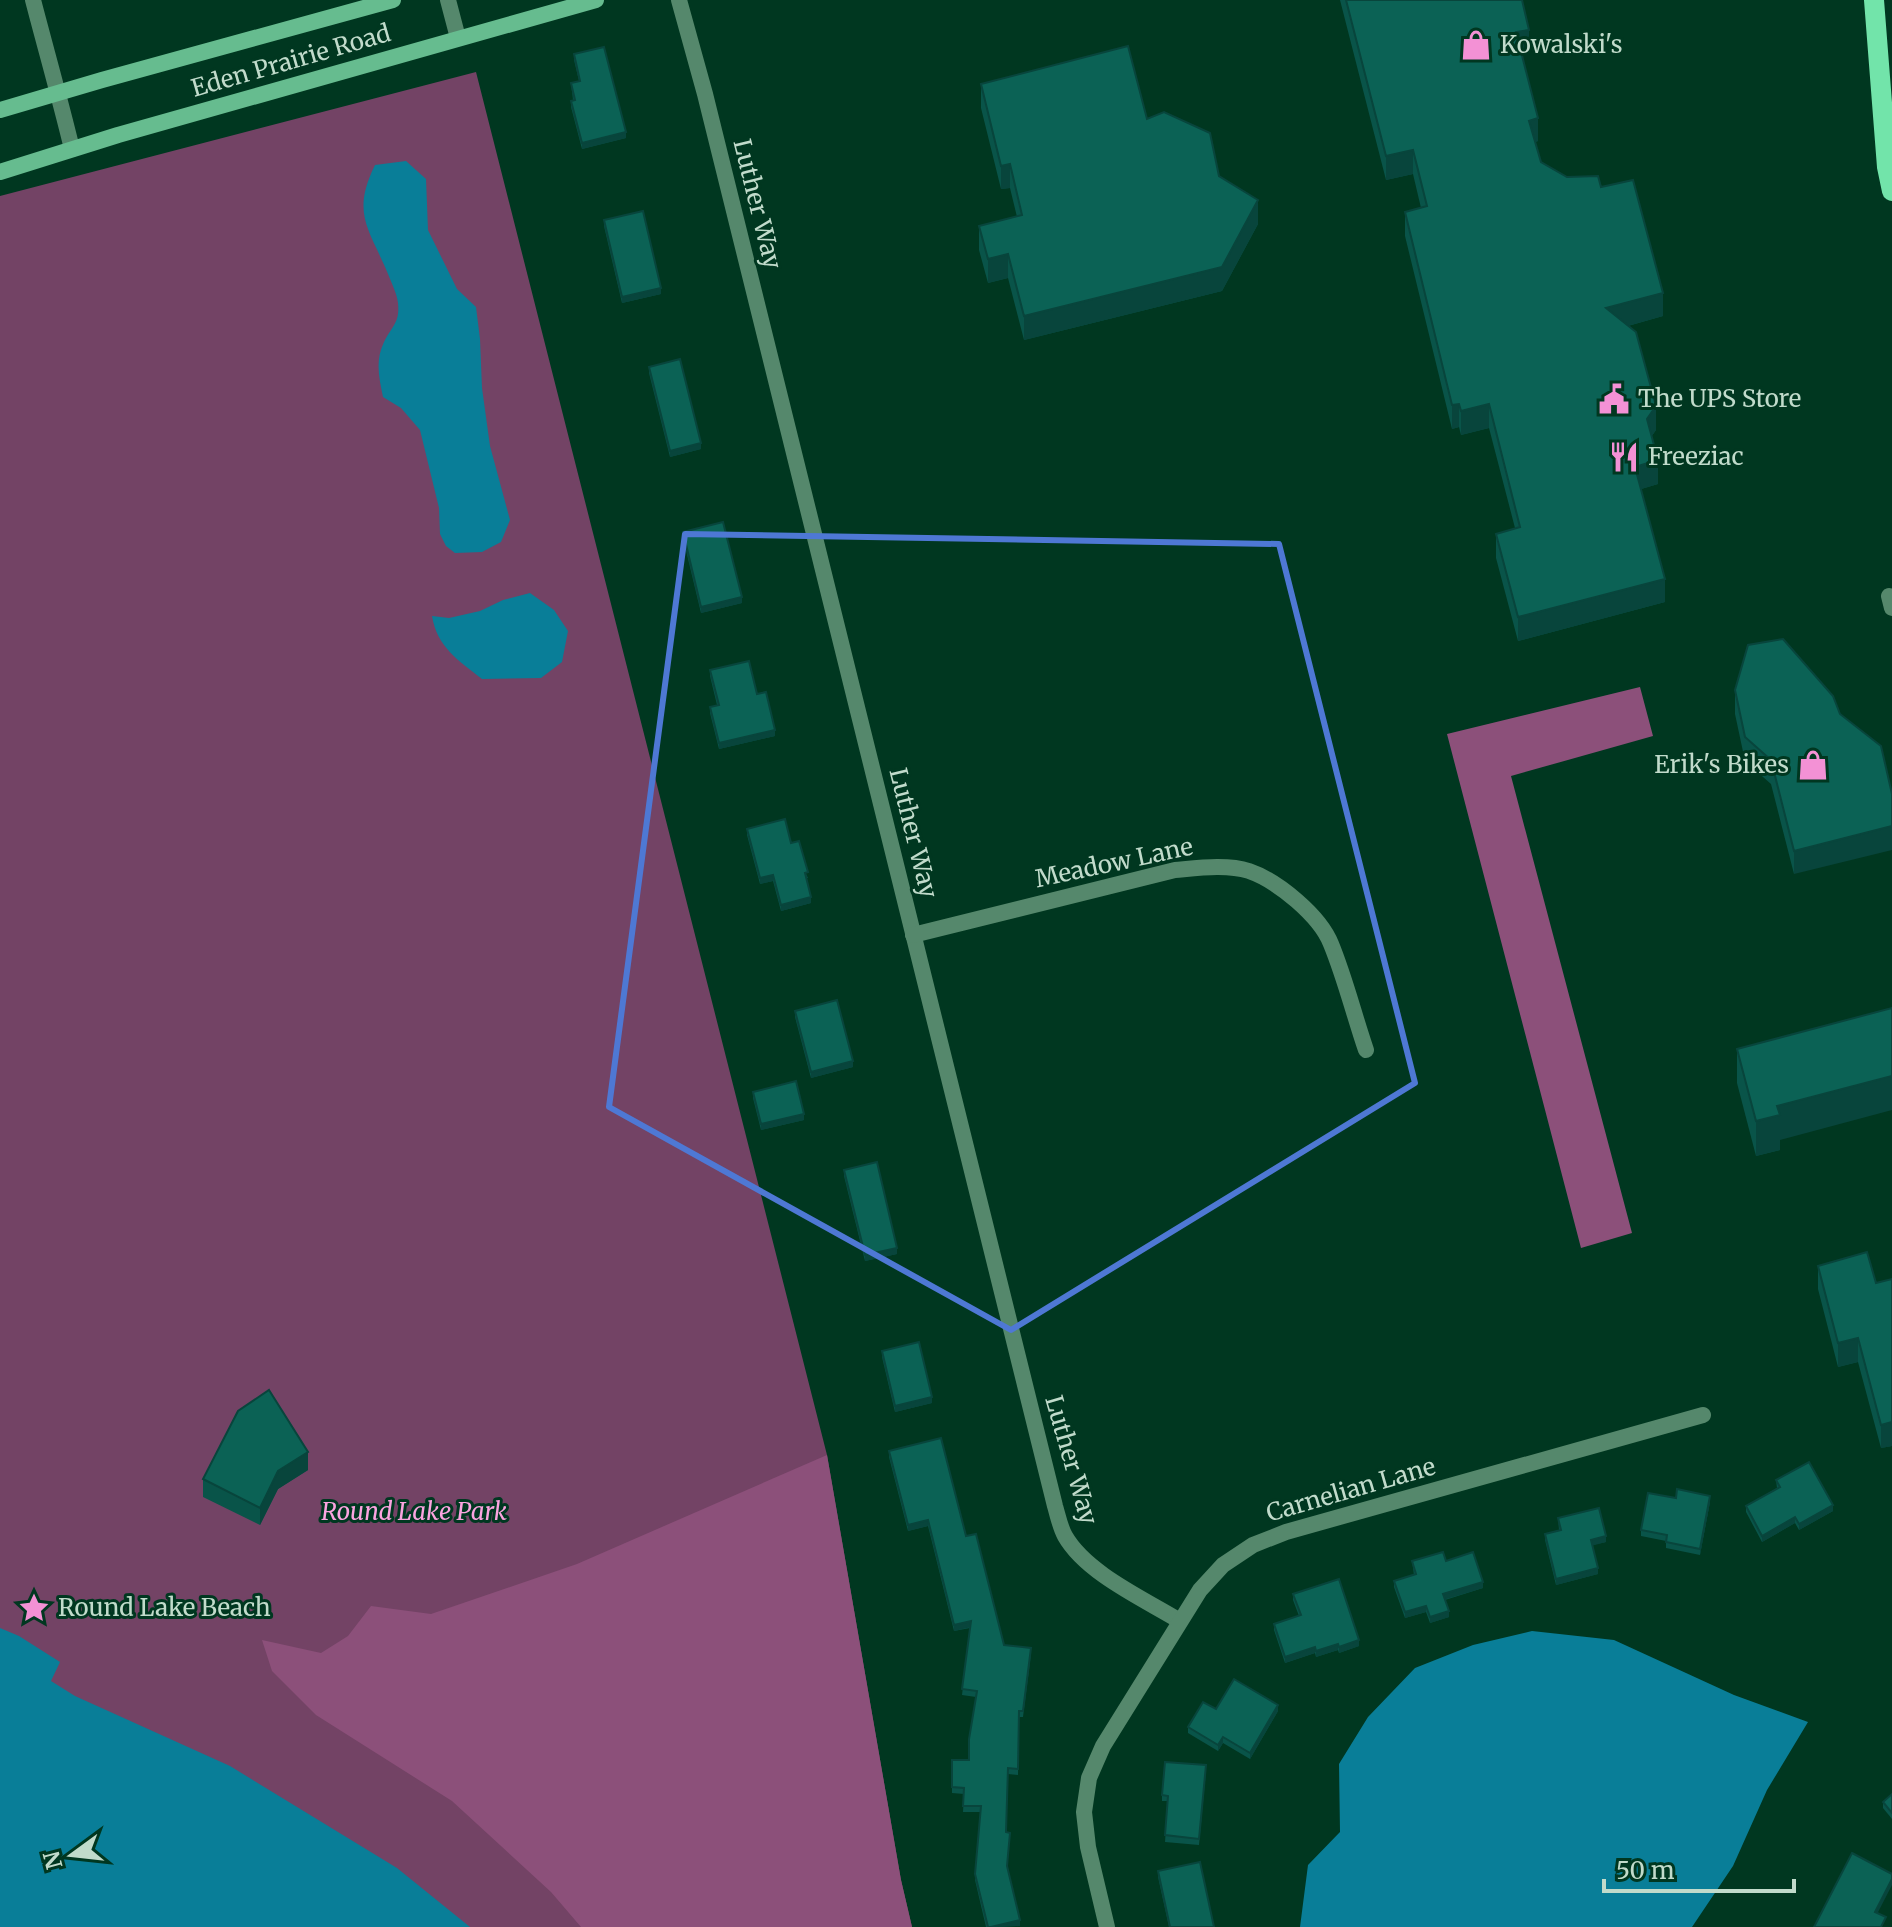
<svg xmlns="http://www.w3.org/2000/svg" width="1892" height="1927" viewBox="0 0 1892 1927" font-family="Merriweather,serif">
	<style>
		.green { fill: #734365 }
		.forest { fill: #8c507a }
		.water { fill: #097e98 }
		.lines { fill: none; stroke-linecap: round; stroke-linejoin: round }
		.street { stroke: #55886c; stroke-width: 16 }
		.secondary { stroke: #66bc8f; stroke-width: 16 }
		.primary { stroke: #72e4aa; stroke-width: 20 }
		.wall { fill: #095449 }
		.shaded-wall { fill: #08453c }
		.building { fill: #0b6255; stroke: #08453c; stroke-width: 2 }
		.marked { fill: none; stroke: #4e78d4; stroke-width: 6; stroke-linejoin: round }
		.labels { text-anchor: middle; stroke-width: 6; stroke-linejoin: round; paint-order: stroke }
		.poi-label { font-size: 24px; fill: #c1dbcb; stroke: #003720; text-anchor: start }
		.street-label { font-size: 24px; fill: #c1dbcb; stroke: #003720 }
		.park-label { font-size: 24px; font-style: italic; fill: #fba4e0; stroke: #003720 }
	</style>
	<rect width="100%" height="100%" fill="#003720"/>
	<polygon class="green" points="476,72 827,1455 901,1880 912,1927 0,1927 0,196"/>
	<g class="forest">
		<polygon points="1640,687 1653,736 1511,776 1632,1233 1581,1248 1447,734"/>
		<polygon points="827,1455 901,1880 912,1927 581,1927 551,1892 452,1801 316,1715 272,1671 262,1640 321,1653 348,1636 371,1606 431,1614 577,1564"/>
	</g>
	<g class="water">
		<path d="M406 161 426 179 428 230 457 289 476 307 480 339 482 388 490 446 510 520 501 542 482 552 455 553 446 546 440 534 439 508 420 430 401 408 383 397C379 377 375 361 384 342 392 326 400 323 398 303 397 294 392 284 388 274 369 228 351 214 375 165Z"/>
		<path d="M530 593 554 610 568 631 562 662 541 678 482 679C458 660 437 647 432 616L449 618 480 611 503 600Z"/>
		<polygon points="0,1628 19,1636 60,1662 51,1681 75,1696 230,1766 397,1868 470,1927 0,1927"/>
		<polygon points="1532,1631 1614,1640 1734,1695 1808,1722 1767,1790 1733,1866 1692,1927 1300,1927 1308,1865 1340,1832 1339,1764 1368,1717 1415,1668 1473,1645"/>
	</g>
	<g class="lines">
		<g class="street">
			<path d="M33 0C46 50 60 99 72 149"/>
			<polyline points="448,0 458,38"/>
			<path d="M679 0 705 94 1055 1506C1058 1516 1060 1527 1065 1536 1086 1573 1144 1599 1180 1621"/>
			<polyline points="1889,596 1892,608"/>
			<path d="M913 935 1175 870C1198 868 1227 864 1249 871 1278 881 1320 916 1331 944 1345 978 1354 1015 1366 1050"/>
			<polyline points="1107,1927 1088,1847 1084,1812 1089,1778 1103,1746 1200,1590 1223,1565 1253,1545 1286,1532 1703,1415"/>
		</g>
		<g class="secondary">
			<polyline points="0,110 102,80 393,0"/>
			<polyline points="0,172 118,135 596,0"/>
		</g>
		<polyline class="primary" points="1874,0 1887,167 1892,191"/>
	</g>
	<g class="wall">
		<polygon points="1340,0 1522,0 1529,53 1522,55 1538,141 1535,142 1541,162 1567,177 1601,187 1663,316 1628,326 1656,430 1651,437 1658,484 1641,489 1665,602 1518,641 1496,558 1496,534 1515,528 1489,428 1461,435 1459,427 1452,429 1405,236 1405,212 1421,208 1413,174 1386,180"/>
		<polygon points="574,54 626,138 582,149 571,107 571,101 573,100 571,83 579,81 574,60"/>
		<polygon points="981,84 1147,119 1219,176 1258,224 1222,291 1024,340 1008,278 988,283 979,250 979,226 1017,217 1010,188 1001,189 981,108"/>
		<polygon points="604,220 661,294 622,303 604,226"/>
		<polygon points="649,367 701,449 670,457 649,373"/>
		<polygon points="683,532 742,603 701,613 683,538"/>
		<polygon points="710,670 757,694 775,736 719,749 710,713 710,707 717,705 710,676"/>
		<polygon points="1735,690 1833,696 1794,874 1771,784 1745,761 1735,714"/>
		<polygon points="747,829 791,843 808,878 806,878 811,903 781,911 773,881 760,884 747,835"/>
		<polygon points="795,1011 853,1067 811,1078 795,1017"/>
		<polygon points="1737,1049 1780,1140 1780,1150 1756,1156 1737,1083"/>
		<polygon points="753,1092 804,1120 761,1130 753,1098"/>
		<polygon points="844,1170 897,1254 865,1261 844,1176"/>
		<polygon points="1818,1266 1876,1283 1892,1279 1892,1446 1881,1448 1858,1362 1838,1367 1818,1289"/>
		<polygon points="882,1351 932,1403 895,1412 882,1357"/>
		<polygon points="889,1451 966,1536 1004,1645 1031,1654 1023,1717 1019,1717 1018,1775 1008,1774 1006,1833 1008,1868 1020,1926 986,1927 975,1880 981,1812 963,1812 964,1794 952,1793 952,1760 969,1760 976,1697 962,1695 970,1628 954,1631 928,1526 908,1531 889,1457"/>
		<polygon points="308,1470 278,1489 260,1525 203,1497 203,1479"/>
		<polygon points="1776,1480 1833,1511 1799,1530 1795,1523 1762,1542 1746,1512 1746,1506 1777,1488"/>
		<polygon points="1676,1498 1710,1502 1700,1555 1666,1548 1666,1541 1641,1536 1641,1530"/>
		<polygon points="1558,1518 1606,1542 1592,1545 1598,1574 1556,1585 1545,1540 1545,1534 1559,1530"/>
		<polygon points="1412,1561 1446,1561 1483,1588 1445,1600 1449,1617 1430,1623 1426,1612 1405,1618 1394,1587 1394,1581 1414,1575"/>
		<polygon points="1293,1594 1359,1646 1339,1653 1338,1650 1316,1657 1315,1653 1285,1663 1274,1630 1274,1624 1299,1616 1293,1600"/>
		<polygon points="1216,1709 1278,1711 1250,1759 1223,1743 1218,1751 1188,1733 1188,1727"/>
		<polygon points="1206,1771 1199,1845 1165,1842 1168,1801 1162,1801 1162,1795"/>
		<polygon points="1892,1794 1892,1819 1883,1808 1883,1802"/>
		<polygon points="1158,1871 1214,1927 1169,1927 1158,1877"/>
	</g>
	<g class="shaded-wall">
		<polygon points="1529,30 1529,53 1516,56 1516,32"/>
		<polygon points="1538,118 1538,141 1529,145 1529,121"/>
		<polygon points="626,132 626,138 582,149 582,143"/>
		<polygon points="1413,150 1413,174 1386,180 1386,156"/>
		<polygon points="1010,164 1010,188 1001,189 1001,166"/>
		<polygon points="1258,200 1258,224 1222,291 1024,340 1024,316"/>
		<polygon points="1008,254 1008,278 988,283 988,259"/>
		<polygon points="661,288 661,294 622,303 622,297"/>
		<polygon points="1663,293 1663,316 1606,332 1606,308"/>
		<polygon points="1459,404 1459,427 1452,429 1452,405"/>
		<polygon points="1489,404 1489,428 1461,435 1461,411"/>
		<polygon points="1656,406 1656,430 1647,443 1647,419"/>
		<polygon points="701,443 701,449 670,457 670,451"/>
		<polygon points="1658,460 1658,484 1635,491 1635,467"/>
		<polygon points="1665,579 1665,602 1518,641 1518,617"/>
		<polygon points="742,597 742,603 701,613 701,607"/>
		<polygon points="775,730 775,736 719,749 719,743"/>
		<polygon points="1892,826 1892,850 1794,874 1794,851"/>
		<polygon points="773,875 773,881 760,884 760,878"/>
		<polygon points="811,897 811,903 781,911 781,905"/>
		<polygon points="853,1061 853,1067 811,1078 811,1072"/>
		<polygon points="1892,1076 1892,1110 1780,1140 1780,1150 1756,1156 1756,1121 1777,1106"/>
		<polygon points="804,1114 804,1120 761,1130 761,1124"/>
		<polygon points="897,1248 897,1254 865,1261 865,1255"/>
		<polygon points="1858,1338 1858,1362 1838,1367 1838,1343"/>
		<polygon points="932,1397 932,1403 895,1412 895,1406"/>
		<polygon points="1892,1422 1892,1446 1881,1448 1881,1425"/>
		<polygon points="308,1452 308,1470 278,1489 260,1525 260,1508 278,1471"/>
		<polygon points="1710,1496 1710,1502 1700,1555 1700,1549"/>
		<polygon points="1833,1505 1833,1511 1799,1530 1799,1524"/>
		<polygon points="1795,1517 1795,1523 1762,1542 1762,1536"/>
		<polygon points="928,1520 928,1526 908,1531 908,1525"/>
		<polygon points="1606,1536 1606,1542 1591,1546 1591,1540"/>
		<polygon points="1598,1568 1598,1574 1556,1585 1556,1579"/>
		<polygon points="1483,1582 1483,1588 1443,1600 1443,1594"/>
		<polygon points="1426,1606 1426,1612 1405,1618 1405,1612"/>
		<polygon points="1449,1611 1449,1617 1430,1623 1430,1617"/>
		<polygon points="971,1621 971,1627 954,1631 954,1625"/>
		<polygon points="1359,1640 1359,1646 1339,1653 1339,1647"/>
		<polygon points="1338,1644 1338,1650 1316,1657 1316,1651"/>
		<polygon points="1315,1647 1315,1653 1285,1663 1285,1657"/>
		<polygon points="1278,1705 1278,1711 1250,1759 1250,1753"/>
		<polygon points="1223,1737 1223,1743 1218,1751 1218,1745"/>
		<polygon points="1892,1879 1892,1885 1875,1918 1875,1912"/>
		<polygon points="1020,1920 1020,1926 991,1927"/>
	</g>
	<g class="building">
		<polygon points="1346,0 1522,0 1529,30 1516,32 1538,118 1529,121 1541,162 1567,177 1598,176 1601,187 1633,180 1663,293 1606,308 1636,332 1656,406 1647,419 1658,460 1635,467 1665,579 1518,617 1496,534 1520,527 1489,404 1461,411 1459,404 1452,405 1405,212 1427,206 1413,150 1386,156"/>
		<polygon points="1128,46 1147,119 1164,112 1210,133 1219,176 1258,200 1222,267 1024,316 1008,254 988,259 979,226 1022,215 1010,164 1001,166 981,84"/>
		<polygon points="604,47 626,132 582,143 571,101 575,100 571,83 580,81 574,54"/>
		<polygon points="643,211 661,288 622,297 604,220"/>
		<polygon points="680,359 701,443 670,451 649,367"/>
		<polygon points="723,522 742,597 701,607 683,532"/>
		<polygon points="1783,639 1833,696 1840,714 1881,746 1892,794 1892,826 1794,851 1771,760 1745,737 1735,690 1748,645"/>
		<polygon points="749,661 757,694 766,692 775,730 719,743 710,707 719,705 710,670"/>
		<polygon points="785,819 791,843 799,841 808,872 805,873 811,897 781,905 773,875 760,878 747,829"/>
		<polygon points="837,1000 853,1061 811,1072 795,1011"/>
		<polygon points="1892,1008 1892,1076 1777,1106 1780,1115 1756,1121 1737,1049"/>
		<polygon points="796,1081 804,1114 761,1124 753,1092"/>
		<polygon points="877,1162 897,1248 865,1255 844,1170"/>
		<polygon points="1867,1252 1876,1283 1892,1279 1892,1422 1881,1425 1858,1338 1838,1343 1818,1266"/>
		<polygon points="919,1342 932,1397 895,1406 882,1351"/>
		<polygon points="269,1390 308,1452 278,1471 260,1508 203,1479 238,1411"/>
		<polygon points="941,1438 966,1536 976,1534 1004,1645 1031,1648 1023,1711 1019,1711 1018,1769 1008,1768 1006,1832 1010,1833 1007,1866 1020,1920 991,1927 988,1927 975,1874 981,1806 963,1806 964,1788 952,1787 952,1760 969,1760 969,1739 977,1691 962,1689 971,1621 954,1625 928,1520 908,1525 889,1451"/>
		<polygon points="1809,1462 1833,1505 1799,1524 1795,1517 1762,1536 1746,1506 1780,1487 1776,1480"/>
		<polygon points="1677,1489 1710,1496 1700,1549 1666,1542 1667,1535 1641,1530 1648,1493 1676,1498"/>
		<polygon points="1599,1508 1606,1536 1591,1540 1598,1568 1556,1579 1545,1534 1561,1530 1558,1518"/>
		<polygon points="1443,1552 1446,1561 1473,1552 1483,1582 1443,1594 1449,1611 1430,1617 1426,1606 1405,1612 1394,1581 1416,1574 1412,1561"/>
		<polygon points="1339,1579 1359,1640 1339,1647 1338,1644 1316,1651 1315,1647 1285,1657 1274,1624 1301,1615 1293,1594"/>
		<polygon points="1234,1679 1278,1705 1250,1753 1223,1737 1218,1745 1188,1727 1203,1702 1216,1709"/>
		<polygon points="1165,1762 1206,1765 1199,1839 1165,1835 1168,1796 1162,1795"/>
		<polygon points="1892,1794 1892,1813 1883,1802"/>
		<polygon points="1852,1853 1892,1874 1892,1879 1875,1912 1886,1917 1881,1927 1814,1927"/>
		<polygon points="1200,1862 1214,1927 1170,1927 1158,1871"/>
	</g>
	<path class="marked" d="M685 534 1279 544 1415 1083 1011 1330 609 1107Z"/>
	<defs>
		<g id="shop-bare" transform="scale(2.4)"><path d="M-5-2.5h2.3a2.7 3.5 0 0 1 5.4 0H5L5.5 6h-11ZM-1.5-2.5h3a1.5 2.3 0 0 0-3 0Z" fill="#f391d5" stroke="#003720" stroke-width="2.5" paint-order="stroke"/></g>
		<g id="civic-bare" transform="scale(2.4)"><path d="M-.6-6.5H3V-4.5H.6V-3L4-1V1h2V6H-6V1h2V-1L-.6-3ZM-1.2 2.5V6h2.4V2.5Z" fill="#f391d5" stroke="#003720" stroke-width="2.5" paint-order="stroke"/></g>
		<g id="restaurant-bare" transform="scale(2.4)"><path d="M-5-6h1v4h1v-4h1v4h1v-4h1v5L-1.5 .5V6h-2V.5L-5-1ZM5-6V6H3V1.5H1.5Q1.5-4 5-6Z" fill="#f391d5" stroke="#003720" stroke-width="2.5" paint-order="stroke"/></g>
		<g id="sight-bare" transform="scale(2.4)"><path d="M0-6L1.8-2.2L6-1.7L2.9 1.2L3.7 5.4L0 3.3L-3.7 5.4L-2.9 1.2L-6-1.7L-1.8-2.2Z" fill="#f391d5" stroke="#003720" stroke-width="2.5" paint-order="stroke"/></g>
	</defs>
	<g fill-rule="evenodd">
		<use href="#shop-bare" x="1476" y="45"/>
		<use href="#civic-bare" x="1614" y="399"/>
		<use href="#restaurant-bare" x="1624" y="457"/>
		<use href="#shop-bare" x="1813" y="765"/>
		<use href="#sight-bare" x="34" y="1608"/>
	</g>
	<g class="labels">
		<g class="poi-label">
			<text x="1500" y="53">Kowalski's</text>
			<text x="1638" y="407">The UPS Store</text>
			<text x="1648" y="465">Freeziac</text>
			<text x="1789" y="773" text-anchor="end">Erik's Bikes</text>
			<text x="58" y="1616">Round Lake Beach</text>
		</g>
		<g class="street-label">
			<text transform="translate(291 61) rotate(-16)" y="8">Eden Prairie Road</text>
			<text transform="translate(757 204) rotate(76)" y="8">Luther Way</text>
			<text transform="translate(913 833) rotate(76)" y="8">Luther Way</text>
			<text transform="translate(1114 863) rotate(-12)" y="8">Meadow Lane</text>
			<text transform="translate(1071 1460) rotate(74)" y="8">Luther Way</text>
			<text transform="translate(1351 1490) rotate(-16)" y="8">Carnelian Lane</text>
		</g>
		<g class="park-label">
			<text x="414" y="1520">Round Lake Park</text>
		</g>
	</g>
	<g transform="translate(72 1855) rotate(255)" stroke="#003720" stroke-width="6" paint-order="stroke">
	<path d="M0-6L14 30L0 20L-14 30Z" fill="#c1dbcb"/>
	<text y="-12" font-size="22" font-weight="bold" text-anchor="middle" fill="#c1dbcb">N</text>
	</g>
	<path d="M1604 1879v12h190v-12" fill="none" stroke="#c1dbcb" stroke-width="4"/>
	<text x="1616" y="1879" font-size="24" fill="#c1dbcb" stroke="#003720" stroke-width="6" paint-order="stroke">50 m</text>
</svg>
